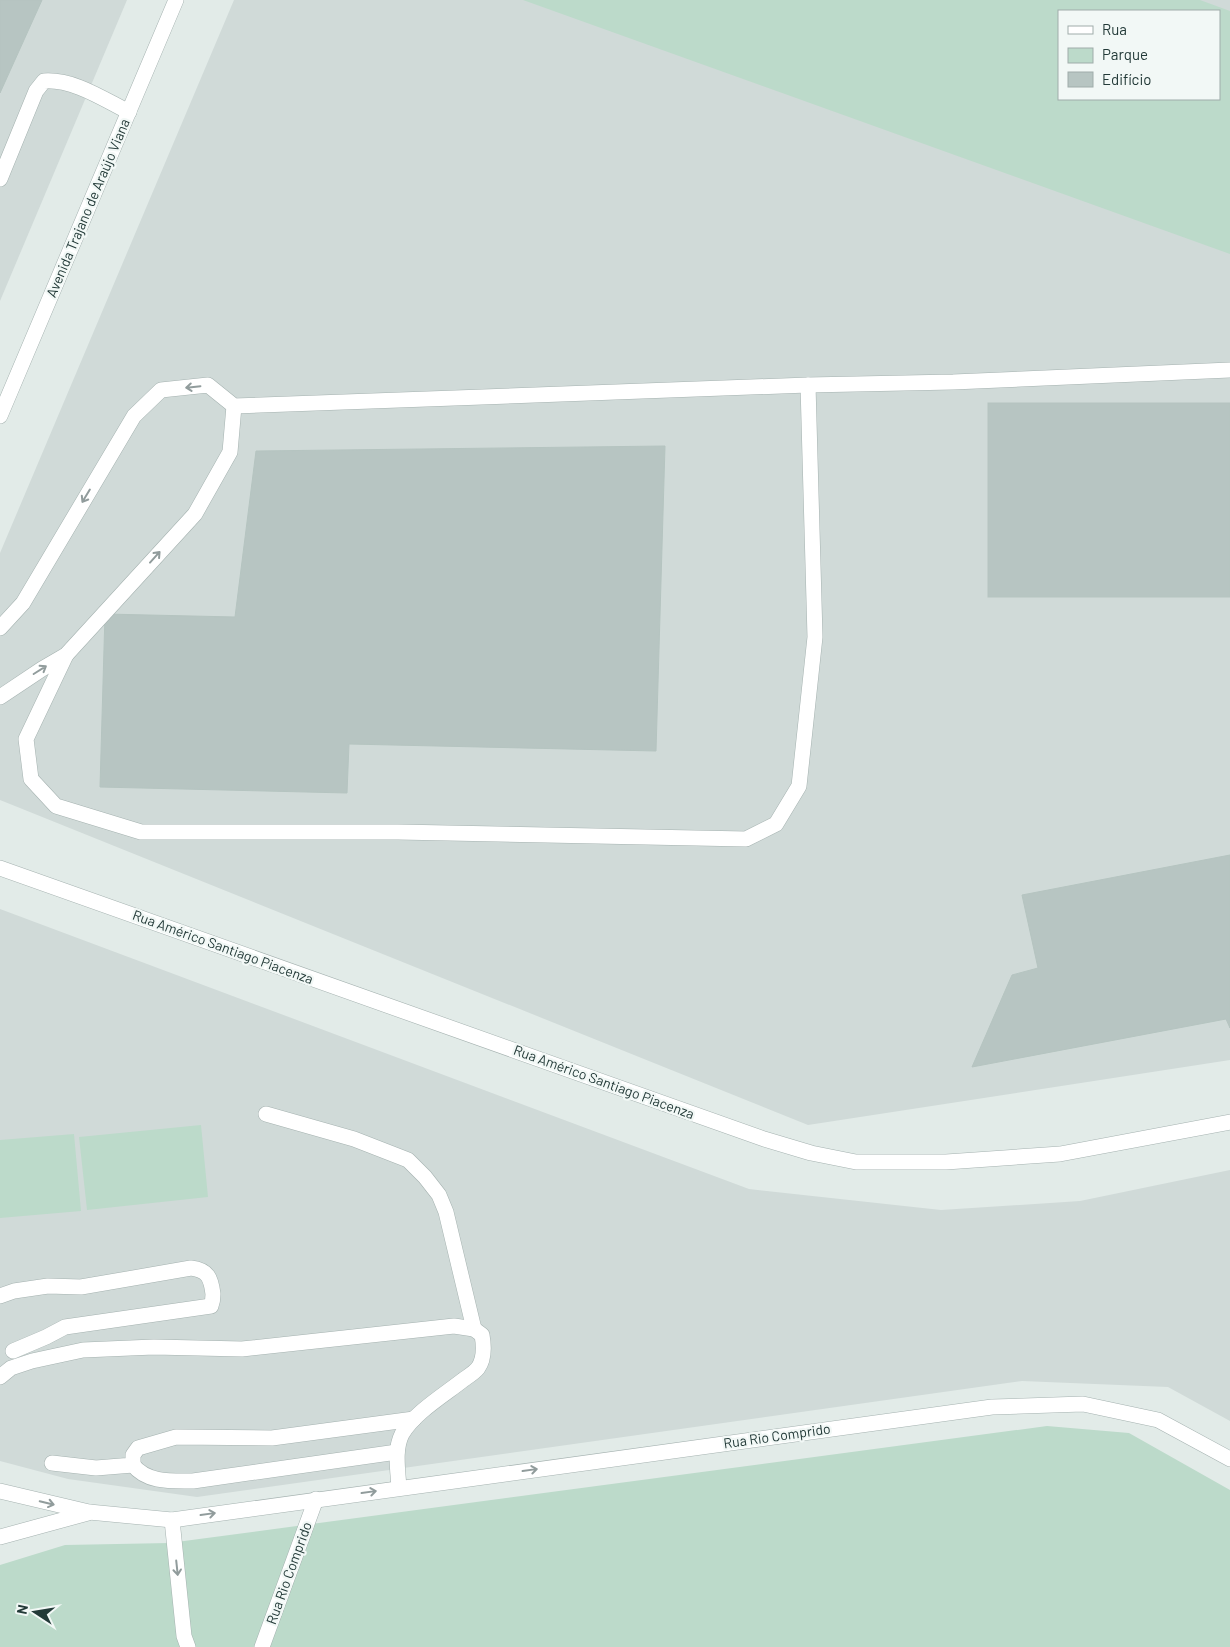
<svg xmlns="http://www.w3.org/2000/svg" width="1230" height="1647" viewBox="0 0 1230 1647" font-family="Barlow,sans-serif">
	<style>
		.built { fill: #d0dad8; fill-rule: evenodd }
		.green { fill: #bcdaca; fill-rule: evenodd }
		.building { fill: #b7c5c2; stroke: #b5c4c0 }
		.lines { fill: none; stroke-linecap: round; stroke-linejoin: round }
		.minor-casing { stroke: #a5b2b0; stroke-width: 16 }
		.minor { stroke: #fff; stroke-width: 15 }
		.oneway { stroke: #919c9c }
		.labels { text-anchor: middle; stroke-width: 4.5; stroke-linejoin: round; paint-order: stroke }
		.street-label { font-size: 14px; fill: #233a38; stroke: #f2f8f6 }
	</style>
	<rect width="100%" height="100%" fill="#e2ebe8"/>
	<g class="built">
		<polygon points="0,0 127,0 0,301"/>
		<path d="M234 0H1230V1060L808 1125 0 800V553ZM1059 11H1219V99H1059Z"/>
		<polygon points="0,909 749,1189 941,1210 1080,1201 1230,1170 1230,1421 1168,1387 1022,1381 197,1497 68,1479 0,1461"/>
	</g>
	<g class="green">
		<path d="M523 0H1200L1230 11V254ZM1059 11H1219V99H1059Z"/>
		<polygon points="201,1125 208,1197 87,1210 79,1137"/>
		<polygon points="74,1134 81,1211 0,1218 0,1140"/>
		<polygon points="1047,1426 1129,1433 1230,1490 1230,1647 0,1647 0,1565 65,1545 169,1543"/>
	</g>
	<g class="building">
		<polygon points="0,0 42,0 0,93"/>
		<rect x="988" y="403" width="242" height="194"/>
		<polygon points="665,446 656,751 349,744 347,793 100,787 105,614 235,617 256,451"/>
		<polygon points="1230,855 1230,1028 1226,1019 972,1067 1012,975 1038,968 1022,895"/>
	</g>
	<g class="lines">
		<g class="minor-casing">
			<g id="minor">
				<path d="M0 179 36 91 44 81C74 79 103 99 129 112"/>
				<polyline points="0,416 176,0"/>
				<polyline points="0,628 23,603 134,416 161,390 208,385 234,406 808,385 953,382 1230,370"/>
				<polyline points="66,655 26,739 31,779 56,806 141,832 398,832 746,839 776,824 799,786 815,637 808,385"/>
				<polyline points="0,697 42,669 66,655 195,514 230,452 234,406"/>
				<polyline points="0,868 764,1139 811,1153 856,1162 946,1162 1060,1154 1230,1122"/>
				<polyline points="266,1114 354,1139 408,1160 425,1177 439,1195 446,1212 474,1329"/>
				<path d="M0 1296 14 1291 48 1286 81 1287 191 1268C208 1270 211 1278 213 1294 213 1299 213 1301 211 1306L65 1327 46 1337 13 1351"/>
				<path d="M0 1377 11 1368 32 1361 83 1350 154 1347 242 1349 454 1326 474 1329 482 1335C484 1346 485 1358 478 1368 474 1373 467 1377 463 1380 444 1395 414 1413 402 1434 394 1450 398 1470 399 1488"/>
				<polyline points="52,1463 96,1468 133,1465 133,1455 138,1448 176,1437 272,1438 414,1419"/>
				<path d="M133 1465C147 1483 172 1481 193 1481L397 1452"/>
				<polyline points="0,1491 89,1512 172,1520 992,1407 1083,1404 1158,1420 1230,1459"/>
				<polyline points="172,1520 184,1636 188,1647"/>
				<polyline points="0,1537 88,1513"/>
				<polyline points="262,1647 316,1499"/>
			</g>
		</g>
		<use href="#minor" class="minor"/>
	</g>
	<defs><path id="oneway-shaft" d="M-6 0H5M1.5-3L5.5 0L1.5 3" fill="none" stroke-width="1.6" stroke-linecap="round" stroke-linejoin="round" transform="scale(1.25)"/></defs>
	<g class="oneway">
		<use href="#oneway-shaft" transform="translate(193 387) rotate(174)"/>
		<use href="#oneway-shaft" transform="translate(86 496) rotate(121)"/>
		<use href="#oneway-shaft" transform="translate(155 557) rotate(-48)"/>
		<use href="#oneway-shaft" transform="translate(40 670) rotate(-32)"/>
		<use href="#oneway-shaft" transform="translate(530 1470) rotate(-8)"/>
		<use href="#oneway-shaft" transform="translate(369 1492) rotate(-8)"/>
		<use href="#oneway-shaft" transform="translate(47 1503) rotate(13)"/>
		<use href="#oneway-shaft" transform="translate(208 1514) rotate(-8)"/>
		<use href="#oneway-shaft" transform="translate(177 1568) rotate(84)"/>
	</g>
	<g class="labels">
		<g class="street-label">
			<text transform="translate(88 208) rotate(-67)" y="5">Avenida Trajano de Araújo Viana</text>
			<text transform="translate(223 947) rotate(20)" y="5">Rua Américo Santiago Piacenza</text>
			<text transform="translate(604 1082) rotate(20)" y="5">Rua Américo Santiago Piacenza</text>
			<text transform="translate(777 1436) rotate(-8)" y="5">Rua Rio Comprido</text>
			<text transform="translate(289 1573) rotate(-70)" y="5">Rua Rio Comprido</text>
		</g>
	</g>
	<rect x="1058" y="10" width="162" height="90" fill="#f2f8f6" stroke="#9facaa"/>
	<rect x="1068" y="26" width="25" height="8" fill="#ffffff" stroke="#9facaa"/>
	<text x="1102" y="35" font-size="15" fill="#233a38">Rua</text>
	<rect x="1068" y="48" width="25" height="15" fill="#bcdaca" stroke="#9facaa"/>
	<text x="1102" y="60" font-size="15" fill="#233a38">Parque</text>
	<rect x="1068" y="72" width="25" height="15" fill="#b7c5c2" stroke="#9facaa"/>
	<text x="1102" y="85" font-size="15" fill="#233a38">Edifício</text>
	<g transform="translate(35 1612) rotate(282)" stroke="#f2f8f6" stroke-width="4" paint-order="stroke">
	<path d="M0-4L9 19L0 12L-9 19Z" fill="#233a38"/>
	<text y="-8" font-size="14" font-weight="bold" text-anchor="middle" fill="#233a38">N</text>
	</g>
</svg>
